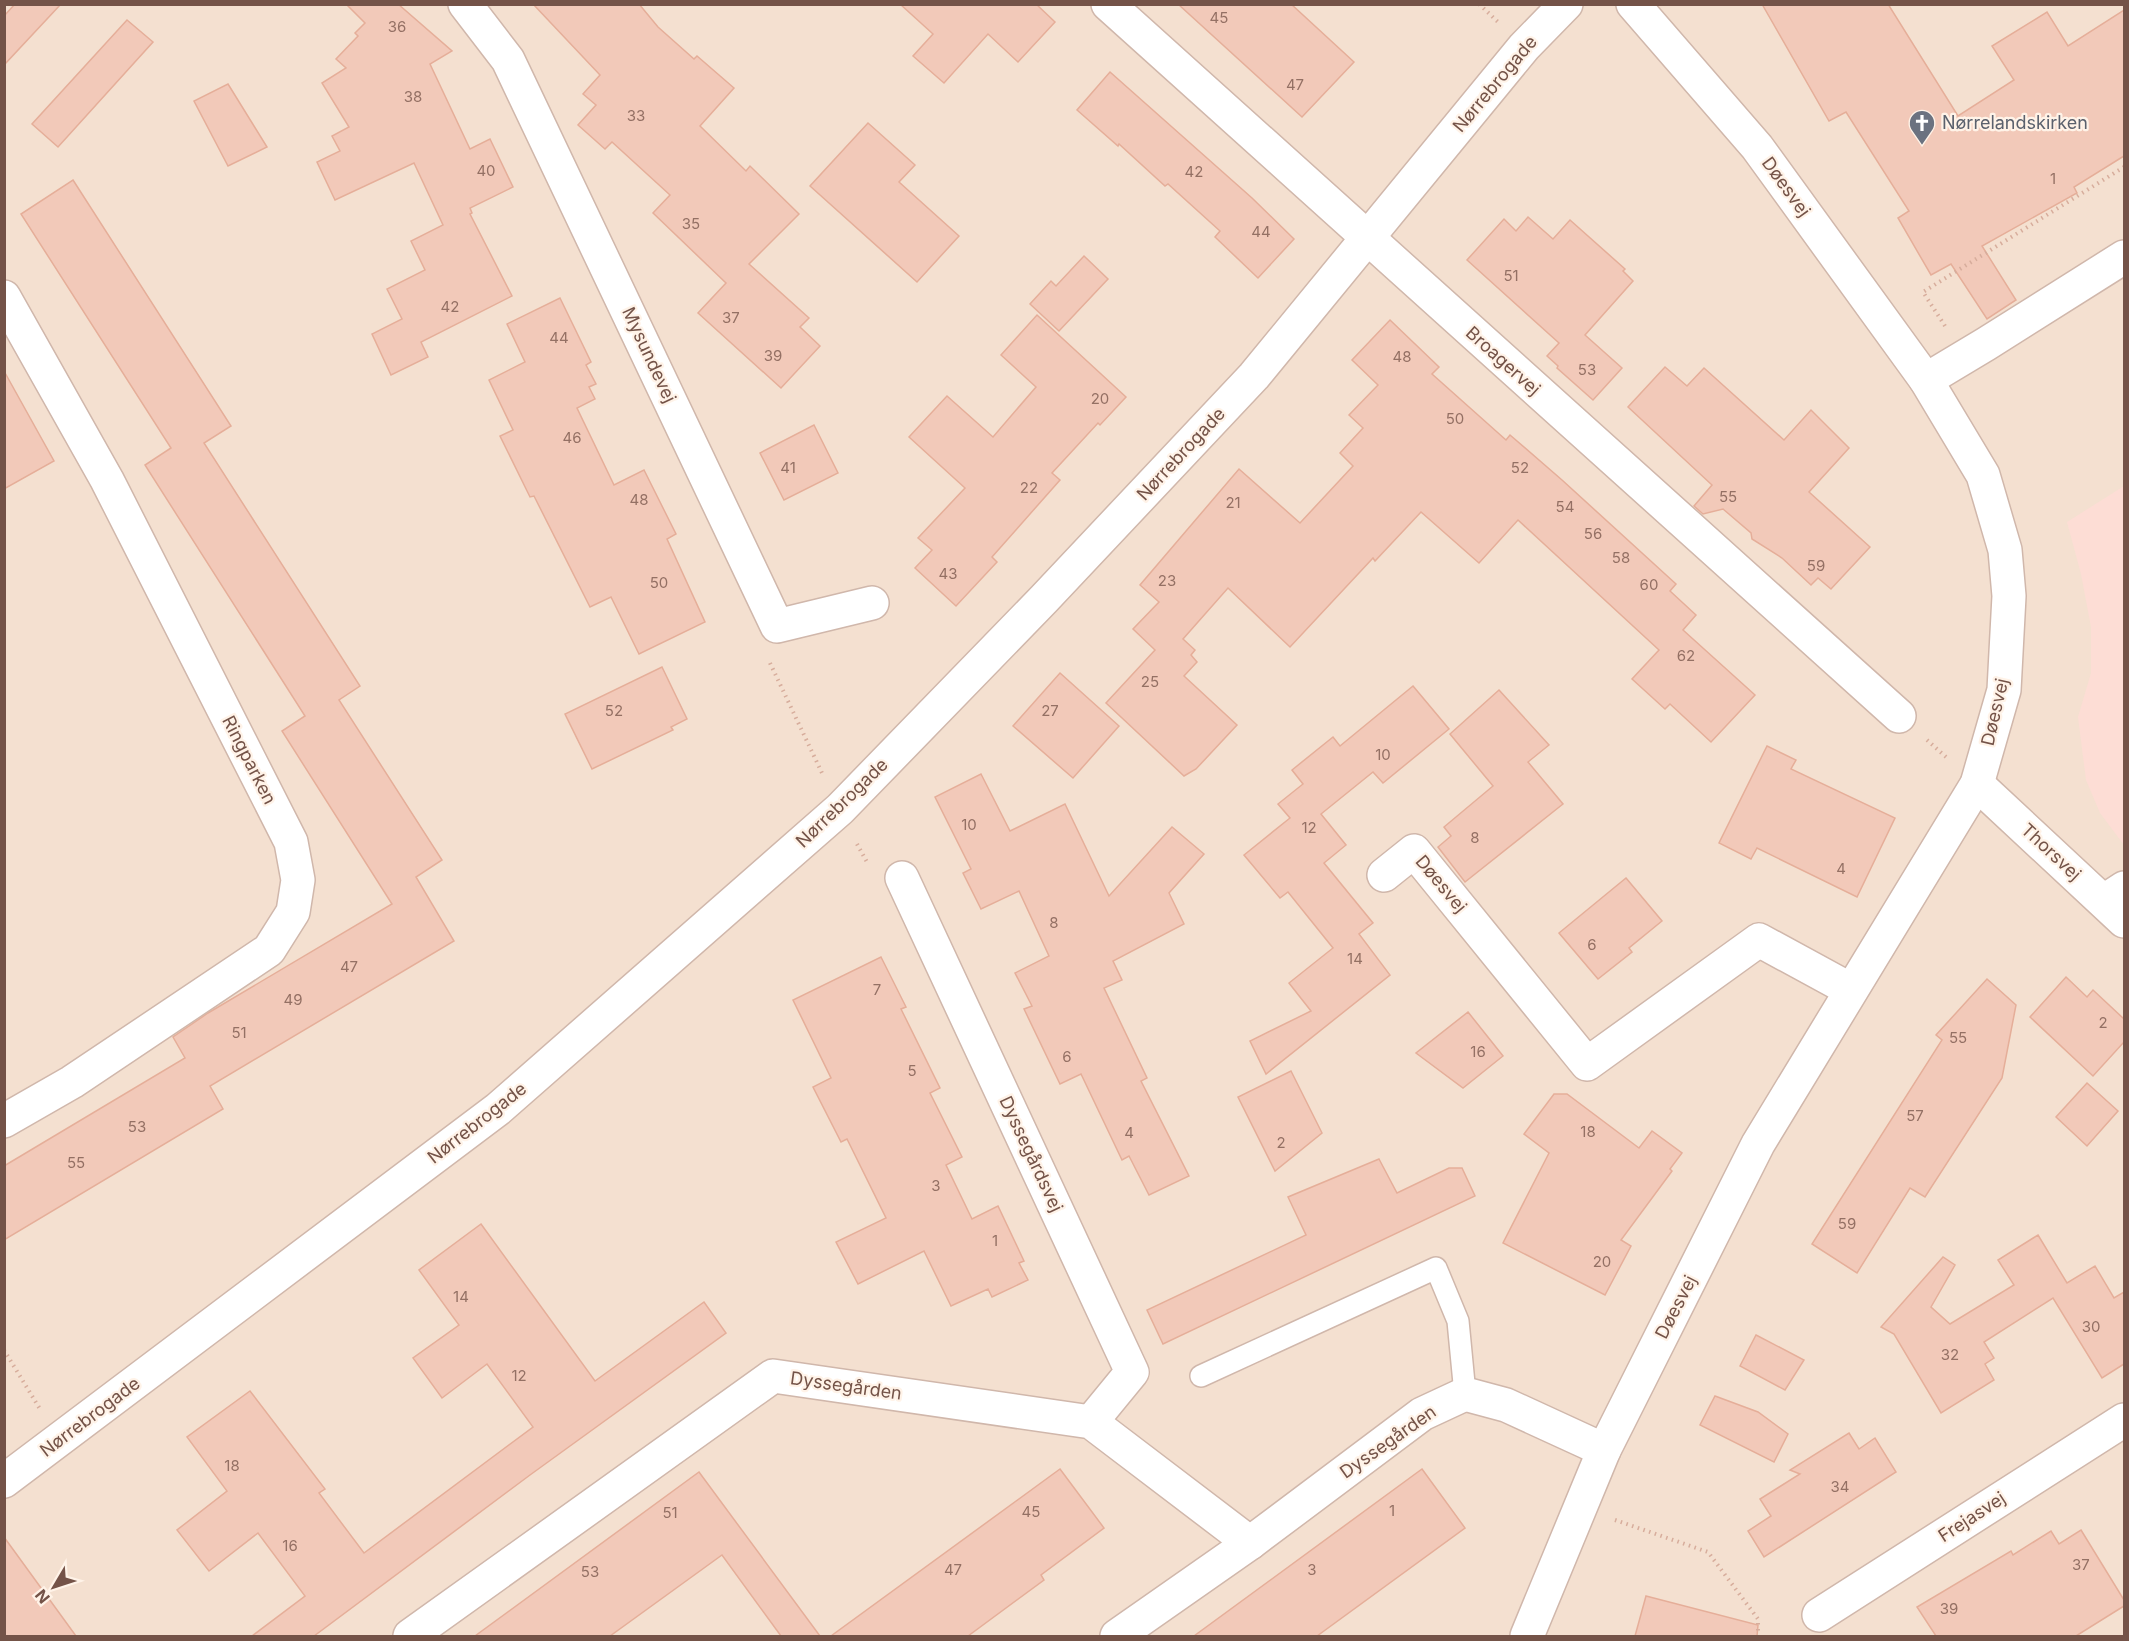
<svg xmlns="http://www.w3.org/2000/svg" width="2129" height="1641" viewBox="0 0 2129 1641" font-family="Inter,sans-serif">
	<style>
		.residential { fill: #f4e0d0 }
		.commercial { fill: #fdddd5 }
		.building { fill: #f2c9b9; stroke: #e5ae99; stroke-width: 1.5 }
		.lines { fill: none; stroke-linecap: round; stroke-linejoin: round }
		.service-casing { stroke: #d0b7ab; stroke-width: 24 }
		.minor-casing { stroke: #d0b7ab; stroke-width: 36 }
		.tertiary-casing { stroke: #d0b7ab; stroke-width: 36 }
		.path { stroke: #d7ad9c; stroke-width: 4; stroke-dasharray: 1.5 4.5; stroke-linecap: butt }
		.service { stroke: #fff; stroke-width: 21 }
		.minor { stroke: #fff; stroke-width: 33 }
		.tertiary { stroke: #fff; stroke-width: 33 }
		.labels { text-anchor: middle; stroke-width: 4.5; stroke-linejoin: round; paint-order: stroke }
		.number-label { font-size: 15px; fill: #947064 }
		.street-label { font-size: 18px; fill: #745348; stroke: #fff3e8 }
		.worship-label { font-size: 18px; fill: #5b616d; stroke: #fff3e8; text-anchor: start }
	</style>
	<rect width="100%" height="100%" fill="#fcefe2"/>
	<rect class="residential" x="5" y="5" width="2119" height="1631"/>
	<polygon class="commercial" points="2124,486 2124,845 2100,813 2086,780 2078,717 2091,673 2091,627 2081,574 2067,522"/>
	<g class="building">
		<polygon points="15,4 61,4 4,65 4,16"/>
		<polygon points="346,4 398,4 452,51 430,64 470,149 490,139 513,187 470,208 472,213 470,214 512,296 421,342 428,357 391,375 372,334 402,319 387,289 425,270 411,241 443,225 414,163 335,200 317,162 340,151 332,136 349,127 322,83 346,68 336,59 358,36 355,33 365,23"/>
		<polygon points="533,4 639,4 658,27 694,59 697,56 734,88 700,126 746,171 750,166 799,214 749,264 809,318 800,327 820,346 781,388 698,313 726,283 653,213 670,195 612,142 605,149 578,125 596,105 583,94 600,75"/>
		<polygon points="900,4 1036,4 1055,22 1018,62 988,34 944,83 913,56 933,34"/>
		<polygon points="1178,4 1291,4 1354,62 1302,117"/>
		<polygon points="1762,4 1888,4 1958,116 2014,80 1992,46 2047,12 2068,46 2124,10 2124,156 2074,187 2077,193 1982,246 2016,300 1987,319 1951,264 1931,275 1898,218 1909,211 1846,112 1829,121"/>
		<polygon points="127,20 153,42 58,147 32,124"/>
		<polygon points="1110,72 1252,198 1294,239 1258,278 1215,237 1220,231 1168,184 1165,186 1119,144 1118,146 1077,110"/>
		<polygon points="228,84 267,147 228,166 194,101"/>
		<polygon points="868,123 915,165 899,182 959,236 917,282 810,186"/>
		<polygon points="73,180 231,426 204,443 360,686 339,700 442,860 416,877 454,941 210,1086 223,1109 4,1240 4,1166 185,1058 173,1037 208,1013 392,904 282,731 305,716 145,465 171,448 21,214"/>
		<polygon points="1528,217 1553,239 1570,220 1625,269 1623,271 1633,281 1585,335 1622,368 1593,400 1557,368 1558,366 1547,356 1559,343 1467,260 1504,219 1516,231"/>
		<polygon points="1084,256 1108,279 1059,331 1030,304 1051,281 1056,286"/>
		<polygon points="560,298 591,362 586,365 596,384 589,387 595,399 577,408 614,485 644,470 676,534 667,539 705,622 639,654 611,597 590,607 534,496 530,497 500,436 513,430 489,380 525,362 507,324"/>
		<polygon points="1037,315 1126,397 1100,425 1098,423 1052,473 1060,480 992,557 997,562 956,606 915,568 932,550 918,538 965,488 909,437 947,396 993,437 1036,387 1001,355"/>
		<polygon points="1390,320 1439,367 1432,374 1506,440 1510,435 1562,480 1676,584 1670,591 1696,615 1683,630 1755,695 1711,742 1670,704 1665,709 1632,679 1659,650 1518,520 1479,563 1421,512 1375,561 1373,558 1290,647 1228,588 1183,639 1195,650 1191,655 1197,662 1184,676 1237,725 1196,769 1184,776 1106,703 1155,650 1133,629 1159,602 1140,585 1239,469 1300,523 1353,466 1340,453 1363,428 1349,415 1378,385 1352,360"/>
		<polygon points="1665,367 1687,386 1704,368 1784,440 1811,410 1849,448 1809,492 1870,547 1831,589 1818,578 1811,585 1782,558 1752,539 1751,533 1723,509 1703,514 1694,506 1712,485 1628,407"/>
		<polygon points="4,371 54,461 4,489"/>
		<polygon points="814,425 838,473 784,500 760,453"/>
		<polygon points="662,667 687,719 671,727 673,730 592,769 565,714"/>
		<polygon points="1060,673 1119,726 1073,778 1013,726"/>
		<polygon points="1413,686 1449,729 1383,783 1373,772 1321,814 1346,845 1324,863 1373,923 1359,934 1390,975 1266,1074 1250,1041 1311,1011 1289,983 1333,948 1288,892 1280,898 1244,855 1290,818 1278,804 1303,784 1292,770 1333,737 1340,746"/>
		<polygon points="1499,690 1549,745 1528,762 1563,804 1465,882 1438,847 1451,836 1444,827 1493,786 1450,734"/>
		<polygon points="1767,746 1796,760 1791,769 1895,818 1857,897 1757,848 1751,859 1719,843"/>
		<polygon points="981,774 1010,831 1065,804 1109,896 1172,827 1204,854 1169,893 1184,924 1113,961 1122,980 1104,988 1147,1078 1141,1081 1189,1176 1149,1195 1129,1156 1122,1160 1081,1074 1060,1084 1024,1009 1032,1006 1015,973 1049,956 1019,891 981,909 963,873 971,869 935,797"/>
		<polygon points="1626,878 1662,921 1629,948 1632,952 1598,979 1559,933"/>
		<polygon points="881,957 906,1007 901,1009 940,1088 930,1093 962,1157 946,1165 972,1219 998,1206 1024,1261 1019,1263 1028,1280 992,1297 988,1289 951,1306 924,1251 858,1284 836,1242 886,1218 847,1139 841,1142 813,1087 831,1078 793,1000"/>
		<polygon points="2066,977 2087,997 2093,990 2124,1019 2124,1042 2093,1076 2030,1017"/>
		<polygon points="1987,979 2016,1005 2002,1078 1925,1197 1910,1188 1857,1273 1812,1244 1942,1040 1936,1035"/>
		<polygon points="1468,1012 1503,1056 1463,1088 1416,1053"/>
		<polygon points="1291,1071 1322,1133 1275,1171 1238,1097"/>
		<polygon points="2087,1083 2118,1111 2087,1146 2056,1117"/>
		<polygon points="1554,1094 1567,1094 1639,1148 1652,1131 1682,1153 1670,1169 1672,1171 1621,1240 1631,1246 1605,1295 1503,1243 1549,1153 1524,1134"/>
		<polygon points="1379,1159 1397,1193 1449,1168 1462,1168 1475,1196 1163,1344 1147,1310 1306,1235 1288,1197"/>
		<polygon points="481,1224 595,1381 704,1302 726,1333 530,1475 314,1636 252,1636 305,1596 258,1533 209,1571 177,1530 227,1491 187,1437 250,1391 325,1489 319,1493 364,1553 533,1427 487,1364 442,1398 413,1358 459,1325 419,1270"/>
		<polygon points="2038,1235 2067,1283 2095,1266 2114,1298 2124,1292 2124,1364 2102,1378 2053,1298 1984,1342 1994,1358 1985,1364 1994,1380 1941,1413 1894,1334 1881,1327 1943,1257 1955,1265 1931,1307 1950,1324 2014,1285 1998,1260"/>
		<polygon points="1756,1335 1804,1360 1785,1390 1740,1366"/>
		<polygon points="1715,1396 1758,1412 1788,1434 1774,1462 1700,1425"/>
		<polygon points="1849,1433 1859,1449 1875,1438 1896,1472 1764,1557 1748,1531 1771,1516 1760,1499 1800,1474 1790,1470"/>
		<polygon points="1060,1469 1104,1528 1041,1575 1044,1580 968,1636 831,1636"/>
		<polygon points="1422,1469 1465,1528 1317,1636 1194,1636"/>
		<polygon points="699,1472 820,1636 781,1636 722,1555 610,1636 475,1636"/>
		<polygon points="2081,1530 2124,1600 2124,1606 2076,1636 1936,1636 1917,1607 2011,1551 2013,1555 2051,1531 2059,1544"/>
		<polygon points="4,1537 76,1636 4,1636"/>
		<polygon points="1646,1596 1758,1625 1757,1636 1635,1636"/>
	</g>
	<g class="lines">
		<g class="service-casing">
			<polyline id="service" points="1201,1376 1436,1268 1458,1321 1465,1394"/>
		</g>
		<g class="minor-casing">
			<g id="minor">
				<polyline points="465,4 508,60 777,626 872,603"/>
				<polyline points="1108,4 1899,716"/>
				<polyline points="4,297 107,480 291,842 298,880 293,912 269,950 72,1082 4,1121"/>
				<polyline points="1926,380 1986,344 2124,257"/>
				<polyline points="1384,875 1414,851 1587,1064 1759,940 1851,990"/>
				<polyline points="902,878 1132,1372 1091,1422"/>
				<polyline points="2104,901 2124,888"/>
				<polyline points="1819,1615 2124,1420"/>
				<polyline points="410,1636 773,1376 1091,1422 1250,1543"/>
				<polyline points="1117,1636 1250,1543 1422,1414 1465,1394 1506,1405 1604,1450"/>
			</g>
		</g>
		<g class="tertiary-casing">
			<g id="tertiary">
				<polyline points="1977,784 2124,921"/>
				<polyline points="4,1481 498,1109 840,809 1044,599 1254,376 1524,47 1566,4"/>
				<polyline points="1527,1636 1604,1450 1758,1144 1977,784 2004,690 2009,596 2005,550 1983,475 1926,380 1757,147 1633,4"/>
			</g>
		</g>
		<g class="path">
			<polyline points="1479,4 1498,22"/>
			<polyline points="1945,326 1923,292 2124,167"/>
			<polyline points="770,663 822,773"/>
			<polyline points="1927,740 1946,757"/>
			<polyline points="857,844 868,864"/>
			<polyline points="4,1350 40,1409"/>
			<polyline points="1615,1520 1708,1552 1758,1619 1758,1636"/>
		</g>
		<use href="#service" class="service"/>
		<use href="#minor" class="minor"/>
		<use href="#tertiary" class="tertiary"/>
	</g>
	<defs>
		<g id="church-pin" transform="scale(1.35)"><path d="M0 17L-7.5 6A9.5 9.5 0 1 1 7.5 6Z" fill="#6b7280" stroke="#fff3e8"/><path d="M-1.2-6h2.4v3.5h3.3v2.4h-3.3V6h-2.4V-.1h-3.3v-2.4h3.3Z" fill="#fff"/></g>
	</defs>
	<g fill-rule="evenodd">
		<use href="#church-pin" x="1922" y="123"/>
	</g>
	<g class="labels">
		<g class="number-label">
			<text x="1219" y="23">45</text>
			<text x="397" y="32">36</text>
			<text x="1295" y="90">47</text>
			<text x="413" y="102">38</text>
			<text x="636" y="121">33</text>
			<text x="486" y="176">40</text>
			<text x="1194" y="177">42</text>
			<text x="2053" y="184">1</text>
			<text x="691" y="229">35</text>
			<text x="1261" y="237">44</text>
			<text x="1511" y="281">51</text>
			<text x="450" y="312">42</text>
			<text x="731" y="323">37</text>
			<text x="559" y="343">44</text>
			<text x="773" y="361">39</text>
			<text x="1402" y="362">48</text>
			<text x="1587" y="375">53</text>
			<text x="1100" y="404">20</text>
			<text x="1455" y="424">50</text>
			<text x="572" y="443">46</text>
			<text x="788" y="473">41</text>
			<text x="1520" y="473">52</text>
			<text x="1029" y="493">22</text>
			<text x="1728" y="502">55</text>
			<text x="639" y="505">48</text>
			<text x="1233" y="508">21</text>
			<text x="1565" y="512">54</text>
			<text x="1593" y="539">56</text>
			<text x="1621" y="563">58</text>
			<text x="1816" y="571">59</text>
			<text x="948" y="579">43</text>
			<text x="1167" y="586">23</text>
			<text x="659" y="588">50</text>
			<text x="1649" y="590">60</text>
			<text x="1686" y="661">62</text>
			<text x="1150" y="687">25</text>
			<text x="614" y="716">52</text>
			<text x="1050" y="716">27</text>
			<text x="1383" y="760">10</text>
			<text x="969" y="830">10</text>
			<text x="1309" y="833">12</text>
			<text x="1475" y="843">8</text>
			<text x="1841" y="874">4</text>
			<text x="1054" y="928">8</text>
			<text x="1592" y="950">6</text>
			<text x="1355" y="964">14</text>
			<text x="349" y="972">47</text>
			<text x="877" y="995">7</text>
			<text x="293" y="1005">49</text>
			<text x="2103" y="1028">2</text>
			<text x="239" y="1038">51</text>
			<text x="1958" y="1043">55</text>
			<text x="1478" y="1057">16</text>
			<text x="1067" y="1062">6</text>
			<text x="912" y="1076">5</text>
			<text x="1915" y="1121">57</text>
			<text x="137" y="1132">53</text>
			<text x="1588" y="1137">18</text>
			<text x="1129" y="1138">4</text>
			<text x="1281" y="1148">2</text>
			<text x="76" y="1168">55</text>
			<text x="936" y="1191">3</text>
			<text x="1847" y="1229">59</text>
			<text x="995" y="1246">1</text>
			<text x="1602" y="1267">20</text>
			<text x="461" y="1302">14</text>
			<text x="2091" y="1332">30</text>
			<text x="1950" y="1360">32</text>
			<text x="519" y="1381">12</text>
			<text x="232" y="1471">18</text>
			<text x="1840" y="1492">34</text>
			<text x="1392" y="1516">1</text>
			<text x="1031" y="1517">45</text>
			<text x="670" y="1518">51</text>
			<text x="290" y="1551">16</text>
			<text x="2081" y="1570">37</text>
			<text x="953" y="1575">47</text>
			<text x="1312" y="1575">3</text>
			<text x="590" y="1577">53</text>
			<text x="1949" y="1614">39</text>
		</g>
		<g class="street-label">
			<text transform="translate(1495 84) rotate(-50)" y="6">Nørrebrogade</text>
			<text transform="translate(1786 187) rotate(54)" y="6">Døesvej</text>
			<text transform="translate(649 355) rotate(65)" y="6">Mysundevej</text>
			<text transform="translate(1503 361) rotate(42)" y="6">Broagervej</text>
			<text transform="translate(1181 454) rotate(-47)" y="6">Nørrebrogade</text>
			<text transform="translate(1995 712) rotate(-77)" y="6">Døesvej</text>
			<text transform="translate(249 760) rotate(63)" y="6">Ringparken</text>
			<text transform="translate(842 803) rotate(-44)" y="6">Nørrebrogade</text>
			<text transform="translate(2051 852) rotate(43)" y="6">Thorsvej</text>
			<text transform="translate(1441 884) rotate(50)" y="6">Døesvej</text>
			<text transform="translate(477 1123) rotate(-38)" y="6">Nørrebrogade</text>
			<text transform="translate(1031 1154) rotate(65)" y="6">Dyssegårdsvej</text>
			<text transform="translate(1676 1307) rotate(-63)" y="6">Døesvej</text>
			<text transform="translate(846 1386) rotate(8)" y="6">Dyssegården</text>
			<text transform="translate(90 1417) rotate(-37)" y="6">Nørrebrogade</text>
			<text transform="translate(1388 1442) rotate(-35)" y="6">Dyssegården</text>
			<text transform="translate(1972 1517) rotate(-33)" y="6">Frejasvej</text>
		</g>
		<g class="worship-label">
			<text x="1942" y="129">Nørrelandskirken</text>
		</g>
	</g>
	<rect width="2129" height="1641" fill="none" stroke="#745348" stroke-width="12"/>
	<g transform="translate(54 1587) rotate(231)" stroke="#fff3e8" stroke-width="4.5" paint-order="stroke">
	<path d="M0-4.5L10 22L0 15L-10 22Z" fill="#745348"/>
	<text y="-9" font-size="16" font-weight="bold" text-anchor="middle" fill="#745348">N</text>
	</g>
</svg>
